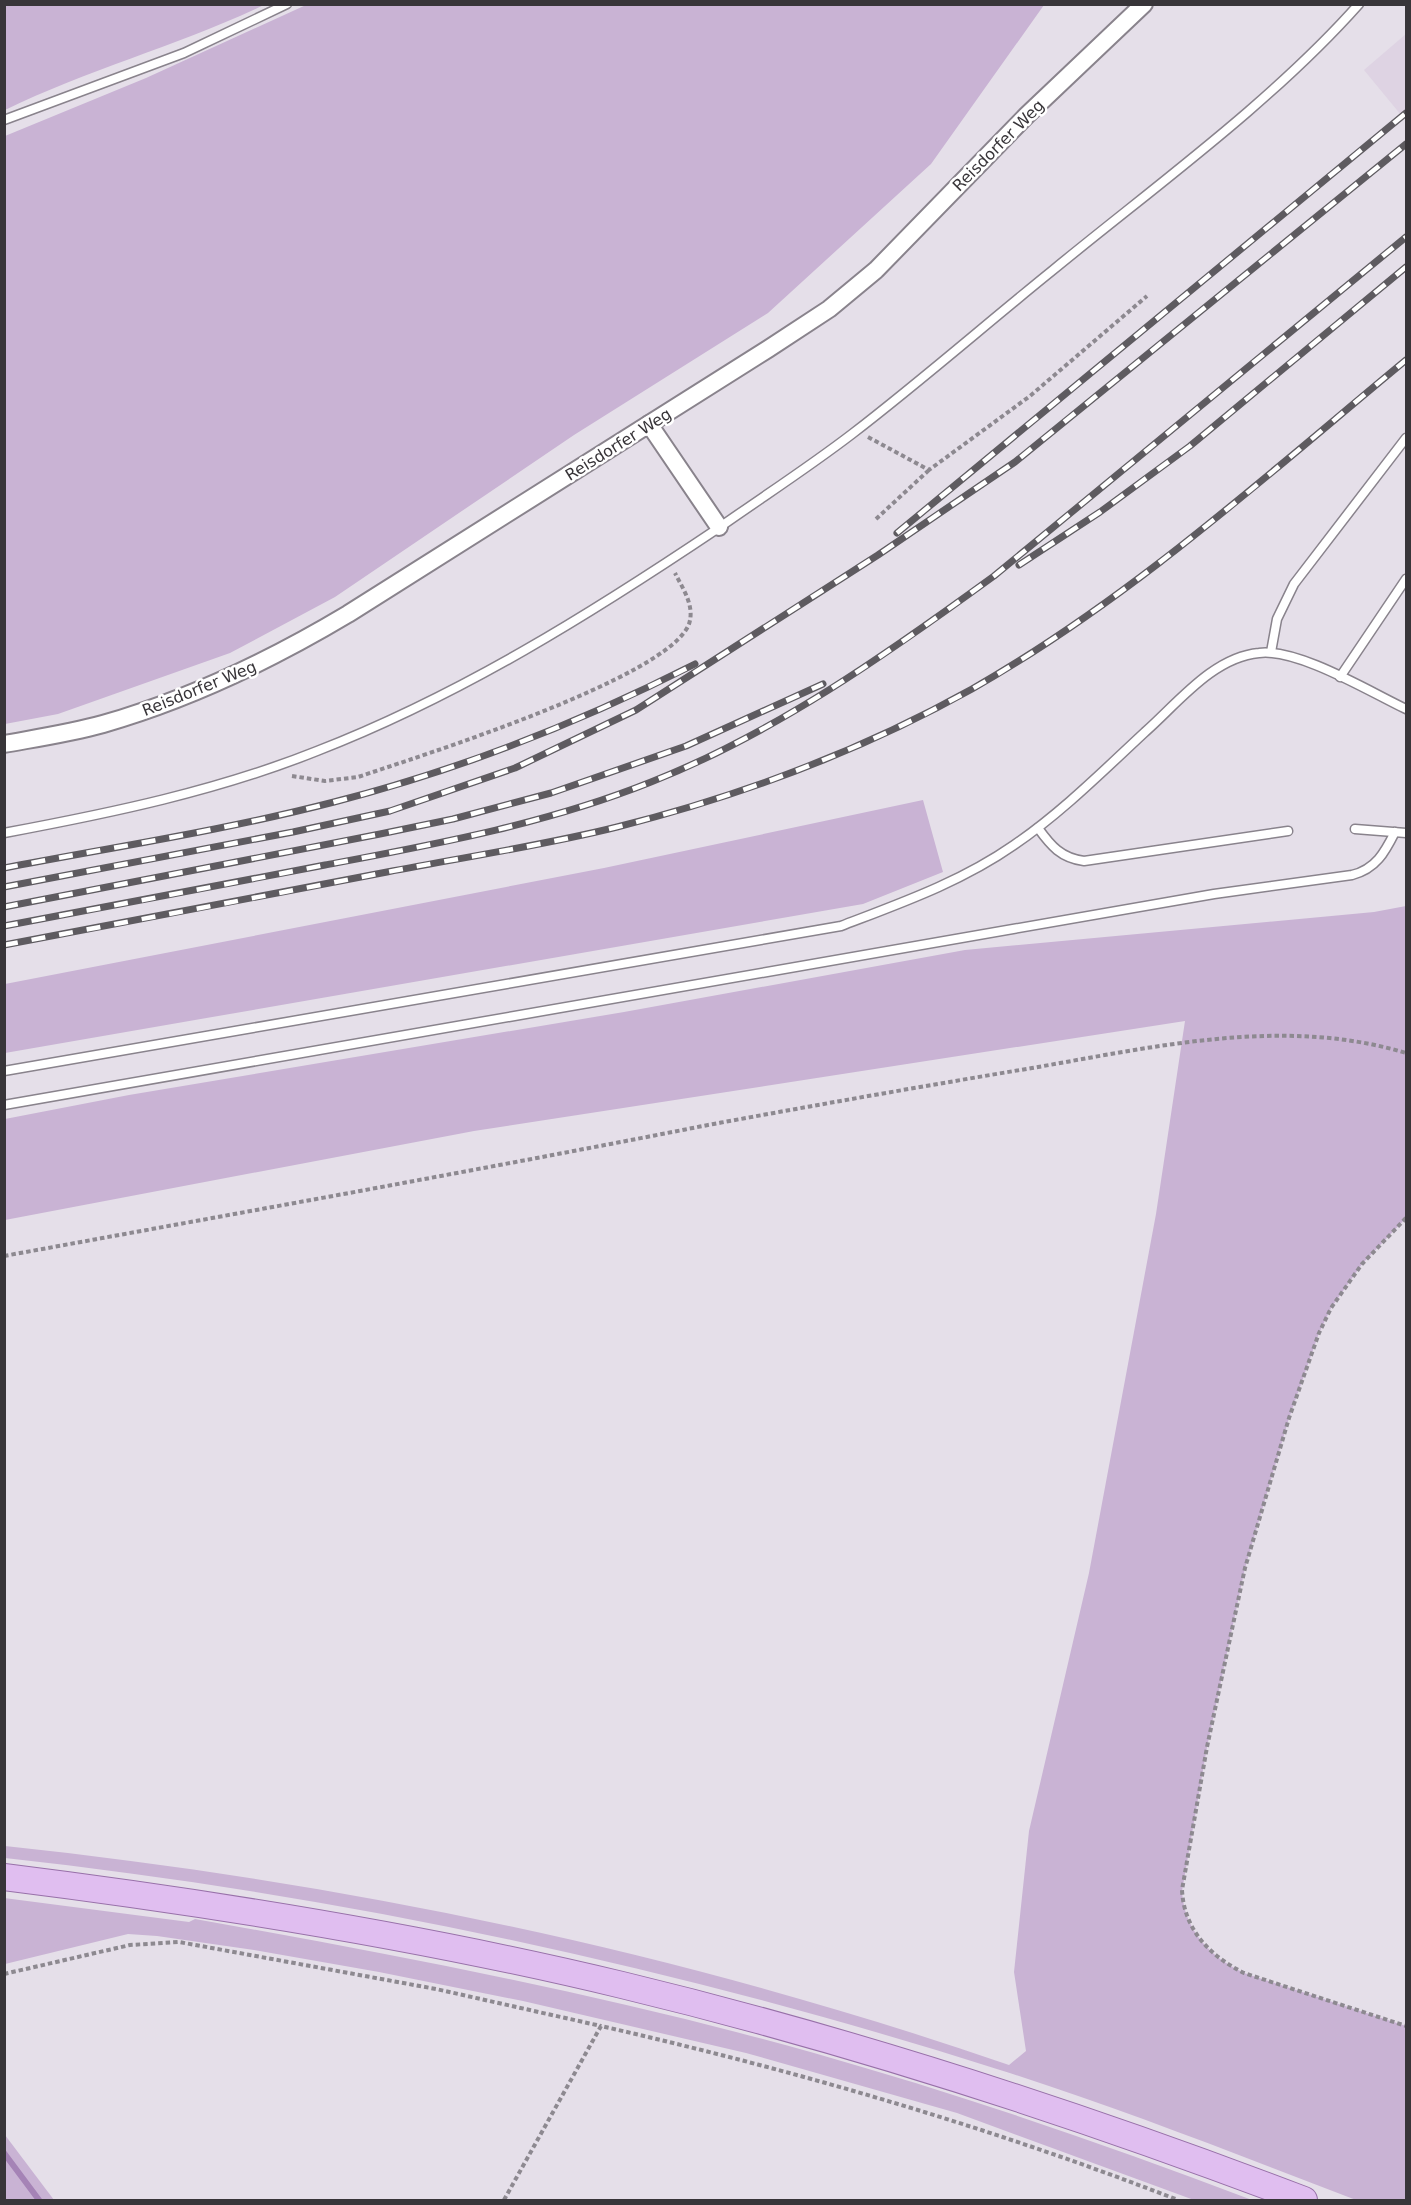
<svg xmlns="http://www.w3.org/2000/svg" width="1411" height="2205" viewBox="0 0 1411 2205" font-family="'DejaVu Sans',sans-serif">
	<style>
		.built { fill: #ded3e3 }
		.green { fill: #c9b3d4 }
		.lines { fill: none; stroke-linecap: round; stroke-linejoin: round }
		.stream { stroke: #a583b6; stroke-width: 6 }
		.service-casing { stroke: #89838c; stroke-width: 11 }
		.minor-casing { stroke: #89838c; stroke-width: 20 }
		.primary-casing { stroke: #9871a9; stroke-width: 28 }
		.path { stroke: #8d8990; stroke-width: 4; stroke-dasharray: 4.5 3; stroke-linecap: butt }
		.service { stroke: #fff; stroke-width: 8 }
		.minor { stroke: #fff; stroke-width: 16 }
		.primary { stroke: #e0bef0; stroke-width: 26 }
		.rail-casing { stroke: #5e5b60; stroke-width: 7 }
		.rail { stroke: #fff; stroke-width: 4.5; stroke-dasharray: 14; stroke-linecap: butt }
		.labels { text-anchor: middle; stroke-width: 5; stroke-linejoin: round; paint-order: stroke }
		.street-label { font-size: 16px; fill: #383539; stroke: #fff }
	</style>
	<rect width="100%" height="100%" fill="#e5dfe9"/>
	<polygon class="built" points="1406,34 1406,121 1364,70"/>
	<g class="green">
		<path d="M5 4H264V5C180 45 89 69 5 110Z"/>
		<polygon points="306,5 1044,5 931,164 768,313 574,435 335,597 230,653 58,714 5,724 5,136 146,78"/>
		<polygon points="923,800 943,872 863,904 5,1053 5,984 604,868"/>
		<path d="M1406 906V1218L1362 1264 1331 1308 1319 1333 1289 1418 1245 1568 1207 1747 1182 1891C1184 1930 1210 1957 1244 1973L1406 2026V2200H1356C1238 2155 1120 2108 1000 2070 677 1967 342 1895 5 1858V1846C346 1882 685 1953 1009 2065L1026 2051 1014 1972 1029 1831 1089 1573 1156 1214 1185 1021 474 1131 5 1220V1119L129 1095 624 1012 965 950 1374 912Z"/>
		<path d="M4 1898 189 1922 195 1919C403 1956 611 1996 814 2053 962 2095 1108 2145 1252 2200H1194L957 2113 746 2053 523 2001 379 1972 254 1950 157 1936 128 1934 5 1964Z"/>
		<polygon points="5,2135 54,2200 5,2200"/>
	</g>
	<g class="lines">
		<polyline class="stream" points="4,2153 39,2200"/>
		<g class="service-casing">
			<g id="service">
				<polyline points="4,120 184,53 287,4"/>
				<polyline points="1271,652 1277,619 1294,584 1406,438"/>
				<polyline points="1340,677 1406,579"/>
				<path d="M1038 828C1051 846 1061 858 1084 861L1288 831"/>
				<polyline points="1355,829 1406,833"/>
				<path d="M4 833C111 813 217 791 317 751 461 695 592 613 720 527 764 496 809 467 852 434 921 381 986 324 1053 270 1154 187 1272 102 1359 4"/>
				<path d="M4 1071 841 926C901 903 961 882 1014 845 1061 813 1103 771 1145 732 1177 704 1213 657 1259 653 1298 648 1370 692 1406 709"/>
				<path d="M4 1105 1214 894 1352 875C1376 869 1385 852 1395 832"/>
			</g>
		</g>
		<g class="minor-casing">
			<g id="minor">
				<polyline points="649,424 719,527"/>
				<path d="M4 744C37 738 71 733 103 724 190 699 271 660 348 614L768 349 829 309 876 270 1027 115 1144 4"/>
			</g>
		</g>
		<g class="primary-casing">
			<path id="primary" d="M4 1877C212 1903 419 1936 622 1985 854 2041 1081 2115 1304 2200"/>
		</g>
		<g class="path">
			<polyline points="868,437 929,470 1030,396 1147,296"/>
			<polyline points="876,519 929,470"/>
			<path d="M292 776 325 781 358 777C417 757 669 678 689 624 695 606 683 589 675 573"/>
			<path d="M1406 1218 1362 1264 1331 1308 1319 1333 1289 1418 1245 1568 1207 1747 1182 1890C1184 1930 1210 1956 1244 1973L1406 2026"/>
			<path d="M4 1256C239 1213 474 1171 708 1125 816 1105 924 1086 1032 1068 1154 1047 1284 1016 1406 1053"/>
			<polyline points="4,1974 130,1945 179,1942 436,1989 601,2026"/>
			<path d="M504 2200 601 2026C798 2071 990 2127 1178 2200"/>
		</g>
		<use href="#service" class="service"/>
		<use href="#minor" class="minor"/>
		<use href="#primary" class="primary"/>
		<g class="rail-casing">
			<g id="rail">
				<polyline points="897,533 1406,113"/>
				<polyline points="1019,565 1100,512 1190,446 1406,267"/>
				<path d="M4 868C114 847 226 830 334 802 459 770 581 722 695 664"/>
				<polyline points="4,887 293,832 390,811 515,768 636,710 878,555 1015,462 1406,144"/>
				<polyline points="4,907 380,834 453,819 551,793 686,746 823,684"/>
				<path d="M4 926C111 906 218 886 325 865 436 844 546 824 651 782 775 733 887 654 994 576L1406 237"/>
				<path d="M4 945C132 921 260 897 387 872 464 857 541 846 617 827 740 796 861 751 972 689 1130 599 1266 476 1406 360"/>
			</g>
		</g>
		<use href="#rail" class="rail"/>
	</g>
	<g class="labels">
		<g class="street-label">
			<text transform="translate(998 145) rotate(-45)" y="6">Reisdorfer Weg</text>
			<text transform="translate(618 444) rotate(-32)" y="6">Reisdorfer Weg</text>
			<text transform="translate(199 688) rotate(-22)" y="6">Reisdorfer Weg</text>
		</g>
	</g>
	<rect width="1411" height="2205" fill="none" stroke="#383539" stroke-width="12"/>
</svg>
